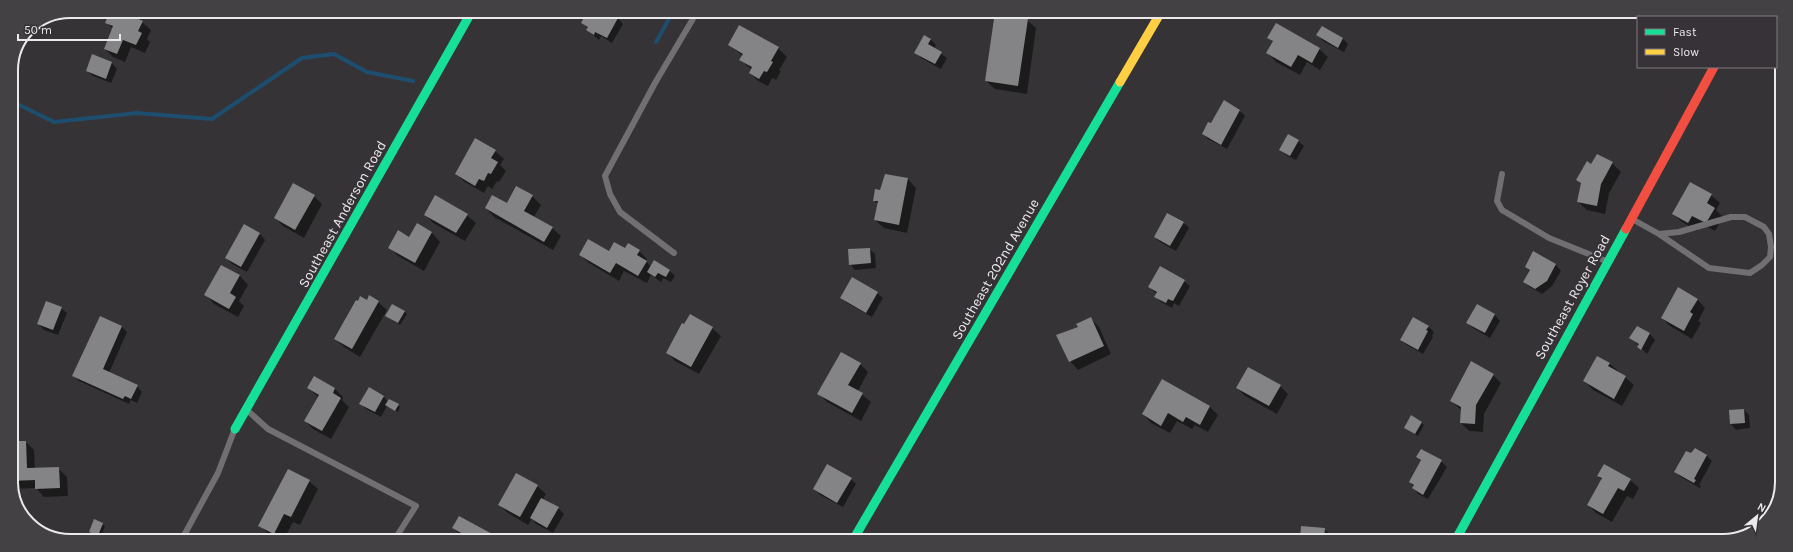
<svg xmlns="http://www.w3.org/2000/svg" width="1793" height="552" viewBox="0 0 1793 552" font-family="Karla,sans-serif">
	<style>
		.built { fill: #3f3741 }
		.shadow { fill: #0007 }
		.lines { fill: none; stroke-linecap: round; stroke-linejoin: round }
		.stream { stroke: #1e4e6f; stroke-width: 4 }
		.building { fill: #848385 }
		.lane { stroke: #716f72; stroke-width: 6 }
		.fast { stroke: #16e098; stroke-width: 9 }
		.slow { stroke: #ffcf43; stroke-width: 9 }
		.jam { stroke: #f24e42; stroke-width: 9 }
		.labels { text-anchor: middle; stroke-width: 4; stroke-linejoin: round; paint-order: stroke }
		.street-label { font-size: 14px; fill: #ebe9ec; stroke: #363237 }
		.rim { fill: none; stroke: #ebe9ec; stroke-width: 2 }
	</style>
	<rect width="100%" height="100%" fill="#353336"/>
	<polygon class="built" points="1643,13 1723,13 1720,17 1650,17"/>
	<g class="shadow">
		<polygon points="251,11 271,11 257,18"/>
		<polygon points="588,12 606,12 618,18 623,24 612,43 601,36 599,40 587,30 588,28 582,22"/>
		<polygon points="996,12 1010,12 1014,18 1027,20 1036,28 1027,94 995,89 986,81"/>
		<polygon points="142,22 151,30 147,39 150,42 145,53 131,47 125,62 113,57 105,49 113,29 107,23"/>
		<polygon points="1318,35 1343,39 1348,44 1344,52 1323,41"/>
		<polygon points="924,37 931,40 936,45 934,49 947,58 941,69 921,58 916,52"/>
		<polygon points="1269,38 1319,49 1328,57 1320,70 1307,62 1300,75 1276,62 1268,53 1274,43"/>
		<polygon points="729,45 778,48 787,57 779,70 781,71 776,80 772,78 768,86 758,81 750,73 752,70 741,60 743,56"/>
		<polygon points="112,63 117,69 111,83 93,76 87,71"/>
		<polygon points="1224,102 1240,111 1245,116 1227,149 1208,139 1203,134 1211,125"/>
		<polygon points="1298,141 1304,146 1296,160 1286,155 1280,149"/>
		<polygon points="495,151 504,159 500,165 506,171 499,182 497,181 492,189 488,186 484,193 465,182 456,174"/>
		<polygon points="1598,155 1612,163 1621,172 1609,193 1605,214 1587,210 1578,202 1582,184 1577,180 1592,165"/>
		<polygon points="908,179 916,188 907,233 884,228 875,220 878,204 874,200 881,191"/>
		<polygon points="1690,183 1711,195 1720,203 1716,210 1723,217 1715,231 1701,223 1697,231 1682,222 1673,214"/>
		<polygon points="517,187 532,196 541,205 534,217 552,228 561,236 553,250 494,217 486,208 507,205"/>
		<polygon points="314,196 322,204 304,238 283,226 275,218"/>
		<polygon points="425,214 467,215 476,223 465,241 433,223"/>
		<polygon points="1168,214 1184,223 1189,228 1176,251 1160,242 1155,237"/>
		<polygon points="417,225 432,233 440,242 424,271 398,256 390,248 410,238"/>
		<polygon points="245,226 260,234 265,240 247,272 232,264 226,258"/>
		<polygon points="625,249 639,251 647,259 646,261 651,267 669,270 675,276 671,282 663,278 661,282 651,275 647,283 624,271 619,281 589,263 580,255"/>
		<polygon points="869,249 875,254 876,268 855,270 850,264"/>
		<polygon points="1534,253 1556,265 1561,271 1552,286 1542,294 1530,287 1524,281 1530,271 1526,267"/>
		<polygon points="222,266 240,276 248,285 239,301 244,306 238,317 214,304 206,295"/>
		<polygon points="1184,281 1190,286 1179,306 1174,303 1172,308 1161,302 1156,297 1157,294 1149,287"/>
		<polygon points="877,293 883,298 872,317 847,303 841,298"/>
		<polygon points="1697,299 1705,308 1698,321 1701,323 1692,339 1670,326 1662,318"/>
		<polygon points="367,301 378,302 387,310 360,357 344,347 335,339"/>
		<polygon points="1477,305 1495,315 1500,321 1490,338 1473,328 1467,323"/>
		<polygon points="61,308 67,313 58,335 44,330 38,324"/>
		<polygon points="404,311 407,314 400,325 389,318"/>
		<polygon points="100,317 122,327 127,332 109,373 137,386 142,392 137,403 131,400 129,404 79,381 74,376"/>
		<polygon points="1090,318 1099,327 1111,354 1078,370 1070,361"/>
		<polygon points="1428,326 1434,332 1432,336 1433,337 1423,354 1407,345 1401,340"/>
		<polygon points="1637,327 1650,334 1655,340 1647,354 1631,338"/>
		<polygon points="712,328 721,336 699,374 675,361 667,352"/>
		<polygon points="1609,363 1634,385 1622,406 1593,390 1584,381"/>
		<polygon points="860,364 868,372 858,391 871,402 861,421 827,402 819,394"/>
		<polygon points="1493,375 1501,383 1484,414 1483,432 1469,431 1461,423 1461,410 1451,401"/>
		<polygon points="1162,380 1210,407 1218,415 1208,432 1195,425 1192,429 1177,421 1170,433 1151,423 1143,414"/>
		<polygon points="1280,386 1288,394 1277,414 1245,396 1237,388"/>
		<polygon points="308,388 335,389 343,397 342,400 349,407 331,439 313,429 305,421 318,397"/>
		<polygon points="369,388 384,397 388,402 398,405 400,407 398,412 387,406 381,417 366,409 361,404"/>
		<polygon points="1744,410 1749,415 1750,428 1736,430 1731,424 1730,411"/>
		<polygon points="1421,422 1424,425 1418,436 1405,428"/>
		<polygon points="11,442 26,442 34,450 35,469 58,468 67,477 68,496 44,497 36,488 12,489"/>
		<polygon points="1695,449 1707,456 1712,461 1699,485 1701,486 1700,488 1681,477 1675,472 1692,455"/>
		<polygon points="1417,457 1441,461 1447,467 1428,499 1418,494 1410,482 1422,462"/>
		<polygon points="1598,476 1630,480 1639,488 1633,499 1627,496 1612,522 1596,513 1588,505 1602,480"/>
		<polygon points="851,479 856,484 843,507 820,495 815,489"/>
		<polygon points="309,481 318,489 300,525 293,522 284,539 278,539 268,534 260,525"/>
		<polygon points="537,486 546,494 543,499 558,508 564,514 553,533 536,524 532,519 528,525 508,513 500,505"/>
		<polygon points="95,521 105,526 101,537 90,532"/>
		<polygon points="1302,527 1324,529 1333,537 1333,541 1301,540"/>
		<polygon points="453,528 493,536 497,539 463,539 464,538"/>
	</g>
	<g class="lines">
		<g class="stream">
			<polyline points="656,42 673,12"/>
			<polyline points="11,101 54,122 137,113 212,119 302,58 334,54 367,72 413,81"/>
		</g>
	</g>
	<g class="building">
		<polygon points="110,11 120,11 143,21 138,31 142,33 136,45 123,40 117,54 104,49 113,26 105,23"/>
		<polygon points="587,12 608,12 618,18 607,38 595,32 594,35 586,30 588,27 581,23"/>
		<polygon points="995,12 1006,12 1005,16 1028,19 1018,86 985,81"/>
		<polygon points="1276,23 1320,48 1312,63 1298,55 1291,67 1266,53 1273,41 1267,38"/>
		<polygon points="739,25 779,47 771,61 773,62 767,72 764,71 759,79 749,73 752,67 739,60 743,54 728,45"/>
		<polygon points="1322,26 1343,38 1338,48 1316,35"/>
		<polygon points="924,35 931,39 928,44 942,52 935,64 914,53"/>
		<polygon points="92,54 112,62 106,79 86,71"/>
		<polygon points="1224,100 1240,110 1221,145 1202,134 1208,122 1211,123"/>
		<polygon points="1288,134 1299,140 1290,156 1279,150"/>
		<polygon points="475,138 496,150 491,158 498,162 491,174 488,173 484,181 479,179 475,186 455,174"/>
		<polygon points="1597,154 1613,162 1601,184 1597,206 1577,202 1581,183 1576,180 1587,161 1591,164"/>
		<polygon points="885,174 908,178 899,225 874,220 878,201 873,201 875,189 880,190"/>
		<polygon points="1690,182 1712,194 1707,203 1715,208 1706,223 1692,216 1688,223 1672,214"/>
		<polygon points="293,183 315,195 295,230 274,218"/>
		<polygon points="516,186 533,195 524,211 553,227 544,242 485,208 492,195 507,203"/>
		<polygon points="435,195 468,214 456,233 424,215"/>
		<polygon points="1167,213 1184,222 1170,246 1154,237"/>
		<polygon points="417,223 432,232 415,263 388,248 398,230 409,237"/>
		<polygon points="244,224 260,233 241,267 225,258"/>
		<polygon points="588,239 609,251 614,242 625,248 628,243 640,250 637,255 647,261 638,276 616,263 610,273 579,255"/>
		<polygon points="870,248 871,263 849,265 848,249"/>
		<polygon points="1533,251 1556,264 1547,281 1535,289 1523,282 1530,270 1525,267"/>
		<polygon points="654,260 670,270 666,277 658,273 655,277 647,272"/>
		<polygon points="221,265 240,275 230,293 236,297 229,309 204,295"/>
		<polygon points="1160,266 1185,280 1173,301 1168,299 1166,303 1154,297 1157,292 1148,287"/>
		<polygon points="852,277 878,292 866,313 840,298"/>
		<polygon points="1678,287 1698,299 1690,312 1693,314 1684,331 1661,318"/>
		<polygon points="369,295 379,301 352,349 334,339 356,300 358,301 360,296 367,300"/>
		<polygon points="46,301 62,307 53,330 37,324"/>
		<polygon points="392,304 405,311 398,323 385,316"/>
		<polygon points="1477,304 1495,314 1485,333 1466,323"/>
		<polygon points="690,314 713,327 691,367 666,353 682,323 684,324"/>
		<polygon points="100,316 122,326 103,369 138,385 131,399 125,396 123,399 72,376"/>
		<polygon points="1091,317 1104,346 1069,362 1056,335 1078,327 1076,324"/>
		<polygon points="1413,317 1429,326 1426,330 1428,331 1418,350 1400,340"/>
		<polygon points="1637,326 1650,333 1641,350 1637,347 1639,344 1629,338"/>
		<polygon points="841,352 861,363 848,385 863,393 852,413 817,394"/>
		<polygon points="1597,356 1610,363 1608,366 1626,376 1614,399 1583,381"/>
		<polygon points="1471,361 1494,374 1476,405 1475,424 1460,423 1461,407 1450,401"/>
		<polygon points="1248,367 1281,385 1269,406 1236,388"/>
		<polygon points="314,376 335,388 333,393 341,398 322,431 304,421 319,395 307,388"/>
		<polygon points="1162,379 1210,406 1200,425 1186,417 1183,422 1168,413 1161,426 1142,414"/>
		<polygon points="369,387 384,396 375,412 359,404"/>
		<polygon points="389,399 399,404 395,411 385,405"/>
		<polygon points="1744,409 1745,423 1730,424 1729,410"/>
		<polygon points="1411,415 1422,422 1415,434 1404,428"/>
		<polygon points="11,441 26,441 27,468 59,467 60,488 35,489 35,480 11,481"/>
		<polygon points="1695,448 1707,455 1694,479 1696,480 1694,483 1674,472 1686,451 1691,453"/>
		<polygon points="1421,449 1442,460 1423,495 1412,488 1414,485 1409,482 1421,460 1416,457"/>
		<polygon points="827,464 852,478 837,503 813,489"/>
		<polygon points="1604,464 1631,479 1624,491 1618,488 1603,514 1587,505 1602,478 1597,476"/>
		<polygon points="288,469 310,480 291,517 284,514 274,534 258,526"/>
		<polygon points="516,473 538,485 520,517 498,505"/>
		<polygon points="541,498 559,507 547,528 530,518"/>
		<polygon points="459,516 494,535 491,539 462,539 465,535 452,528"/>
		<polygon points="94,519 103,523 98,536 89,532"/>
		<polygon points="1301,526 1325,528 1324,541 1300,540"/>
	</g>
	<g class="lines">
		<g class="lane">
			<polyline points="1502,174 1497,201 1502,210 1549,238 1606,261"/>
			<polyline points="1632,219 1659,234 1679,232 1731,217 1745,217 1764,227 1769,234 1771,247 1770,257 1762,265 1750,273 1709,268 1659,234"/>
			<polyline points="674,253 620,212 610,194 605,176 655,83 697,12"/>
			<polyline points="248,411 268,429 416,506 395,539"/>
			<polyline points="182,539 218,473 234,431"/>
		</g>
		<g class="fast">
			<polyline points="1740,17 1742,15"/>
			<polyline points="235,429 472,11"/>
			<polyline points="853,540 1120,82"/>
			<polyline points="1455,541 1626,229"/>
		</g>
		<polyline class="slow" points="1120,82 1161,12"/>
		<polyline class="jam" points="1626,229 1714,67"/>
	</g>
	<g class="labels">
		<g class="street-label">
			<text transform="translate(342 214) rotate(-61)" y="5">Southeast Anderson Road</text>
			<text transform="translate(995 269) rotate(-60)" y="5">Southeast 202nd Avenue</text>
			<text transform="translate(1572 297) rotate(-61)" y="5">Southeast Royer Road</text>
		</g>
	</g>
	<path d="M0 0H1793V552H0ZM70 18H1723A52 52 0 0 1 1775 70V482A52 52 0 0 1 1723 534H70A52 52 0 0 1 18 482V70A52 52 0 0 1 70 18Z" fill="#444145" fill-rule="evenodd"/>
	<path class="rim" d="M70 18H1723A52 52 0 0 1 1775 70V482A52 52 0 0 1 1723 534H70A52 52 0 0 1 18 482V70A52 52 0 0 1 70 18Z"/>
	<rect x="1637" y="16" width="140" height="52" fill="#363237" stroke="#7e7b7f"/>
	<rect x="1645" y="29" width="20" height="6" fill="#16e098" stroke="#7e7b7f"/>
	<text x="1673" y="36" font-size="12" fill="#ebe9ec">Fast</text>
	<rect x="1645" y="49" width="20" height="6" fill="#ffcf43" stroke="#7e7b7f"/>
	<text x="1673" y="56" font-size="12" fill="#ebe9ec">Slow</text>
	<g transform="translate(1757 516) rotate(29)" stroke="#363237" stroke-width="3" paint-order="stroke">
	<path d="M0-3L7 15L0 10L-7 15Z" fill="#ebe9ec"/>
	<text y="-6" font-size="11" font-weight="bold" text-anchor="middle" fill="#ebe9ec">N</text>
	</g>
	<path d="M18 34v6h102v-6" fill="none" stroke="#ebe9ec" stroke-width="2"/>
	<text x="24" y="34" font-size="12" fill="#ebe9ec" stroke="#363237" stroke-width="3" paint-order="stroke">50 m</text>
</svg>
